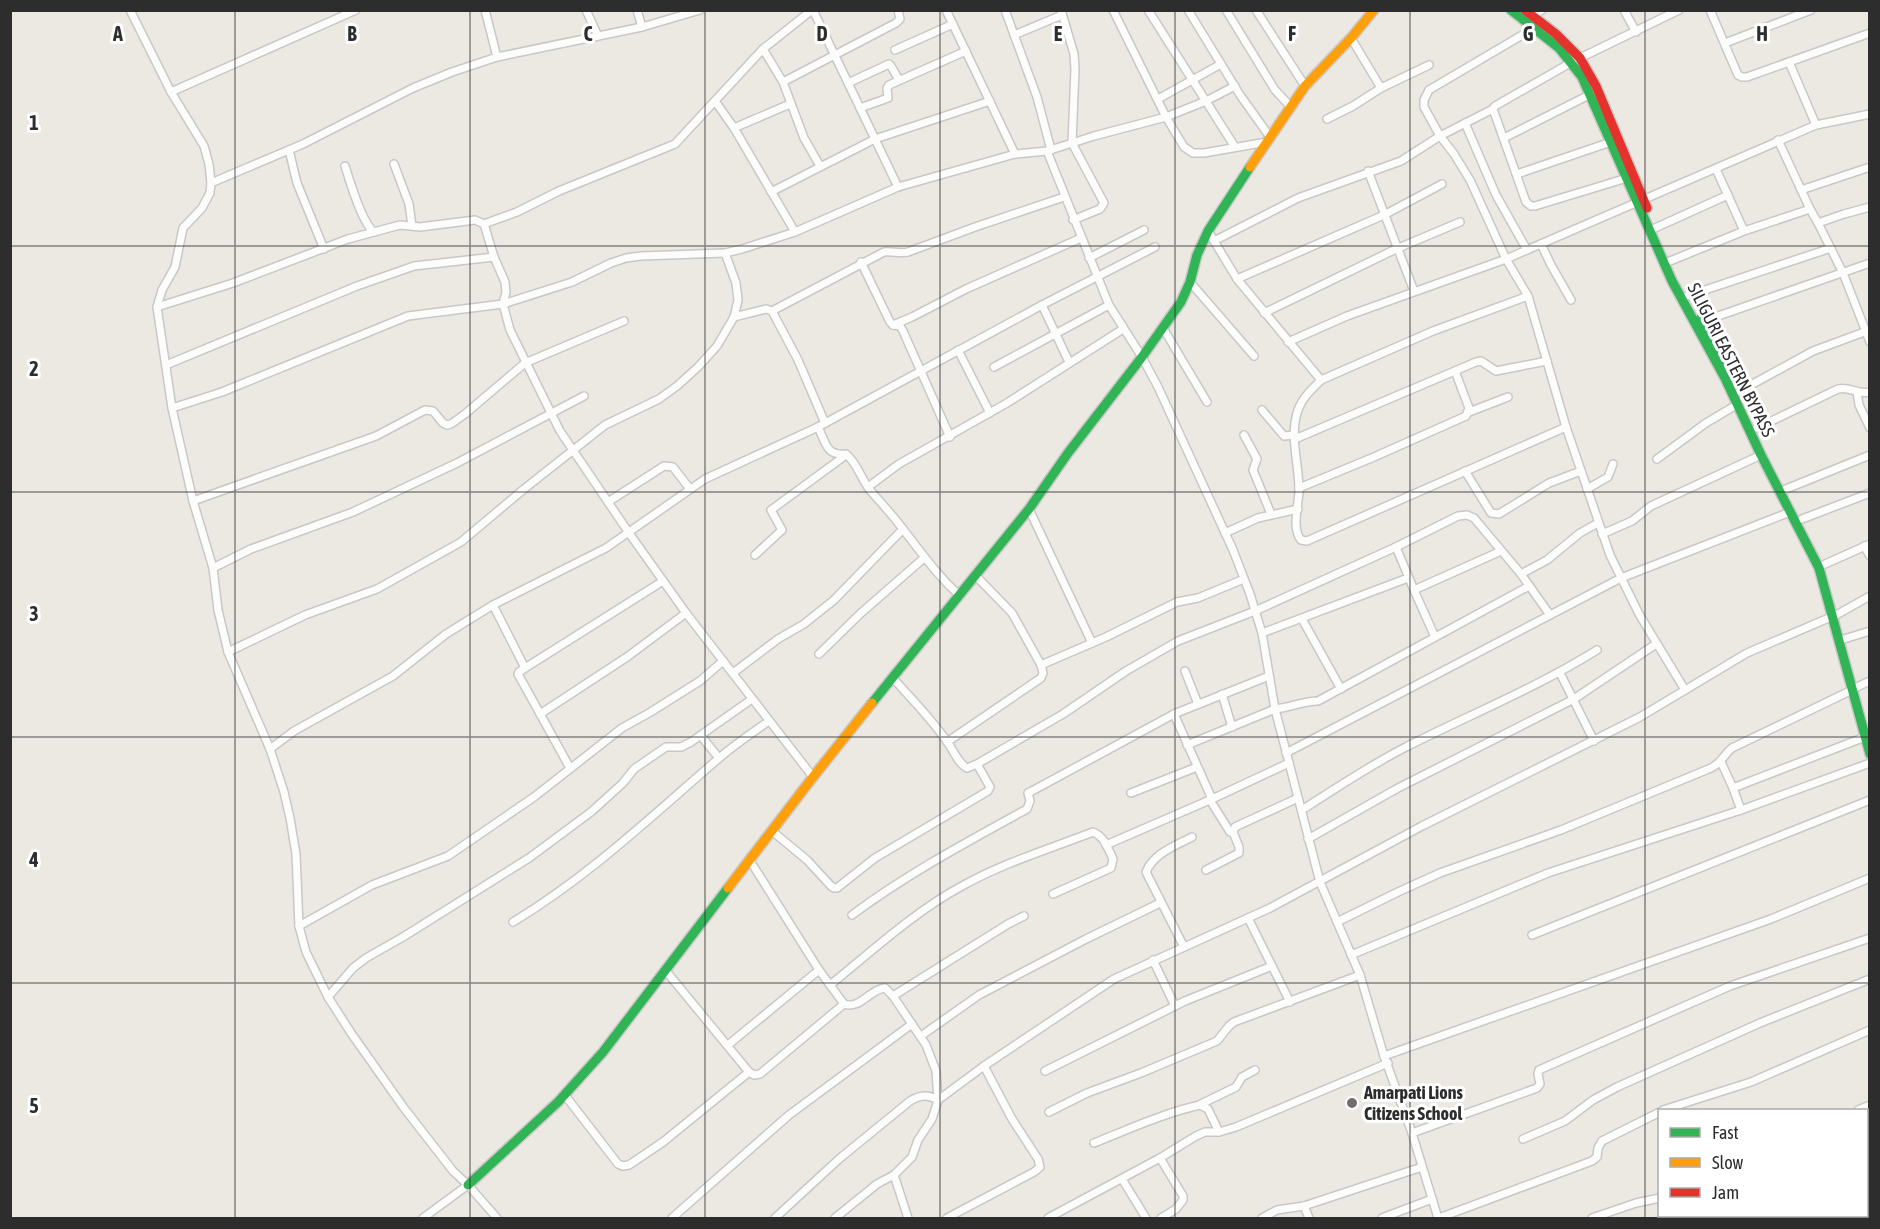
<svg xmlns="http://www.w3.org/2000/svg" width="1880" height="1229" viewBox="0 0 1880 1229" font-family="'Asap Condensed',sans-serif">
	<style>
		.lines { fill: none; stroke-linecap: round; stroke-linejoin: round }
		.street-casing { stroke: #c9c8c8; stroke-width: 10 }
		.fast-casing { stroke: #c9c8c8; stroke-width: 12 }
		.slow-casing { stroke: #c9c8c8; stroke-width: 12 }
		.jam-casing { stroke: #c9c8c8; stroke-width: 12 }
		.street { stroke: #fcfcfb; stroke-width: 7 }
		.fast { stroke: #30b455; stroke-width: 9 }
		.slow { stroke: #ff9f0a; stroke-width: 9 }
		.jam { stroke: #e5322d; stroke-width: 9 }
		.grid { fill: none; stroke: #2d2d2d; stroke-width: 1.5; stroke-opacity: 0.55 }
		.poi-dot { fill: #706f6c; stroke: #fff; stroke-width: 2 }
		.labels { text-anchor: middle; stroke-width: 6; stroke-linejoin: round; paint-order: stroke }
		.street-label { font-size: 18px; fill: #2d2d2d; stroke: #fff }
		.poi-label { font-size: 18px; font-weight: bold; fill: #2d2d2d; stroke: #fff; text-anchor: start }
		.grid-label { font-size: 20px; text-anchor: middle; font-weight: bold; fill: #2d2d2d; stroke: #fff; stroke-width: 6; stroke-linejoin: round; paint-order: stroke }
	</style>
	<rect width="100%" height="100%" fill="#ece9e2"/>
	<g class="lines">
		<g class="street-casing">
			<g id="street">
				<polyline points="130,10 171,92 204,146 209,164 211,183 210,193 202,208 183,228 175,267 162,290 157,307 172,408 193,501 213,568 218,610 228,652 270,749 284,792 290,818 296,854 299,926 306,952 328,997 351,1033 404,1108 453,1171 468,1185 497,1218"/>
				<polyline points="485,10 497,57"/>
				<polyline points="586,10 598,36"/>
				<polyline points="637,10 642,27"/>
				<polyline points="813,10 898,187"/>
				<polyline points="946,10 1015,154"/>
				<polyline points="1005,10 1037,97 1051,150"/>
				<polyline points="1061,10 1074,54 1075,69 1072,143 1104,203 1100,209 1073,220"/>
				<polyline points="1113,10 1166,117 1184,147 1193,153 1204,153 1267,142"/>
				<polyline points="1148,10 1235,147"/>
				<polyline points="1188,10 1240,95 1270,137"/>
				<polyline points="1226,10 1275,90 1291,107"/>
				<polyline points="1256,10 1305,86"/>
				<polyline points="1624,10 1636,32"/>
				<polyline points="1710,10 1738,75 1742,77 1747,77 1870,33"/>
				<polyline points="1532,16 1542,10"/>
				<polyline points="1534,28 1429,90 1424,100 1424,107 1440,136 1454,154 1470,180 1506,259 1528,296 1566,427 1610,555 1639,614 1685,690"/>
				<polyline points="1014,35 1062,15"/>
				<polyline points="1351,38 1381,88"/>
				<polyline points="1725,43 1811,10"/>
				<polyline points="763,49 783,82 804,138 820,166"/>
				<polyline points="895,50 953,24"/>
				<polyline points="1580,58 1679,10"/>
				<polyline points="1572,62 1495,106 1493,109 1526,202 1531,206 1535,206 1627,178"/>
				<polyline points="1789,62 1816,125"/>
				<polyline points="783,82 896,23 900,19 898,10"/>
				<polyline points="848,83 889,64 891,66 899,80"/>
				<polyline points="171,92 356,10"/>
				<polyline points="1158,99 1221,64"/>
				<polyline points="715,101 734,128 795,232"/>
				<polyline points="860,108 888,98 887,88 889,85 966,51"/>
				<polyline points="1327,119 1353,106 1381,88 1429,65"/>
				<polyline points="1465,123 1496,195 1527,250"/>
				<polyline points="734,128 790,104"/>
				<polyline points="1504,138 1591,94"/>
				<polyline points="1778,140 1810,209"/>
				<polyline points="289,150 297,183 324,249"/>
				<polyline points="1047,151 1094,136 1166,117 1206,101 1235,86"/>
				<polyline points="394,164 409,204 412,226"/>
				<path d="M345 166C350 182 362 223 374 232"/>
				<polyline points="1716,169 1744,231"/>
				<polyline points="1368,171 1414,291"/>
				<polyline points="1517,174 1611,142"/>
				<polyline points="211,183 303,144 413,88 452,72 497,57 642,27 700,10"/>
				<polyline points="1801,190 1870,167"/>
				<polyline points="771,192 875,139 990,101"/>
				<polyline points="1870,207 1844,214 1818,223 1843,273 1870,342"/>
				<polyline points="484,224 517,212 559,191 675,144 763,49 812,10"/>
				<polyline points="1655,228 1728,195"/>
				<path d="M1208 231 1237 279 1321 380C1312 389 1302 398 1298 410 1289 435 1299 464 1299 490 1299 504 1291 528 1301 540L1307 541 1566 427"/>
				<polyline points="1214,241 1298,198 1401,161 1440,136 1493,109"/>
				<polyline points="1541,244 1551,265 1571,300"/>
				<polyline points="1089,258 1144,230"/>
				<polyline points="1670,261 1744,231 1810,209 1818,223"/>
				<polyline points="861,262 890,322 893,325 900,326 903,331 950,437"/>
				<polyline points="1237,279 1384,215 1442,184"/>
				<polyline points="1190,282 1254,356"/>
				<polyline points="1687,296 1831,248"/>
				<polyline points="1042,305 1069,362"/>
				<polyline points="157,307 233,283 348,239 400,225 420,227 475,220 484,224 494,257 505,282 506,292 503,304 510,330 560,431 629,533 686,613 813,777"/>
				<path d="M772 311 884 252C892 251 900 254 908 252L975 227 1064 197"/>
				<polyline points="1264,313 1396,249 1460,222"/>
				<polyline points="734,317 766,309 772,311 798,360 825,423"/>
				<polyline points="1701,322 1870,263"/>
				<polyline points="893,325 912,317 966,289 1081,238"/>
				<polyline points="1163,328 1207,402"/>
				<polyline points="1288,342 1347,316 1506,259 1816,125 1870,114"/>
				<polyline points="958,350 990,413"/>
				<polyline points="166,365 357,286 414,266 494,257"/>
				<polyline points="994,367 1109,305"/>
				<polyline points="1321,380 1433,331 1528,296"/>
				<polyline points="1740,391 1813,351 1867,331"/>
				<polyline points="1857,392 1859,405 1870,428"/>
				<polyline points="172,408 222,392 408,316 503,304 572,282 611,263 626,258 641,256 725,253 742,249 795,232 898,187 1015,154 1047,151 1109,305 1142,357 1158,387 1233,550 1250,594 1262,633 1275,709 1320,882 1360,975 1384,1056 1412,1133 1438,1218"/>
				<polyline points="1262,410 1284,436 1295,435"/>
				<polyline points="1469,412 1508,397"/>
				<path d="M818 427C826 443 826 456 846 454 857 463 861 478 869 489 880 502 892 514 902 528 921 552 936 574 959 595"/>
				<path d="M1757 428 1838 389C1850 386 1857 395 1870 392"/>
				<polyline points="1244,435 1257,459 1253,470 1271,514"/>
				<polyline points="1295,439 1476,362 1481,361 1496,371 1547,361"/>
				<polyline points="1657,459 1706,423 1738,404"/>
				<polyline points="1465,471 1491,513 1499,514 1549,483 1581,471"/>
				<polyline points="868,487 899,464 1007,403 1123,329"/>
				<polyline points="1299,488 1374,457 1466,416 1469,408 1455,371"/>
				<polyline points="1587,489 1608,477 1613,464"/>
				<polyline points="1786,489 1870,455"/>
				<polyline points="193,501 376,436 425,410 433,411 443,423 447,425 451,424 465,414 525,363 624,321"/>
				<polyline points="608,502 664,466 673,467 690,489"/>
				<polyline points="1029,509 1092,643"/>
				<polyline points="1802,519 1870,493"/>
				<polyline points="1225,533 1258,518 1298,509"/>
				<polyline points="1602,534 1632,521 1651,506 1761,455"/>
				<polyline points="1864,546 1870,556"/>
				<polyline points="1396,547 1414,590 1435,637"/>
				<polyline points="755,555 782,530 771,510 846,455"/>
				<polyline points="1825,564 1870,544"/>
				<polyline points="213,568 251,549 353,512 457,463 584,396"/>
				<polyline points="1521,574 1547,560 1580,533 1598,523"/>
				<polyline points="1414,590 1501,551"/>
				<polyline points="493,605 525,668 519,672 518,674 570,768"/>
				<polyline points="1302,619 1341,689"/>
				<polyline points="1262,633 1408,578"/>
				<polyline points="1844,639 1870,631"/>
				<polyline points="228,652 305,615 377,589 461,542 524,489 605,425 659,399 677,386 698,367 717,346 734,317 738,300 736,283 725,253"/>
				<polyline points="819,654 861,613 924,558"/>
				<polyline points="1041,665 1106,637 1177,602 1198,598 1244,579"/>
				<polyline points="525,668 663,581"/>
				<polyline points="1185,671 1198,704"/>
				<polyline points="733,673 778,639 804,624 834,600 903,529"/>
				<polyline points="1560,673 1594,741"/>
				<path d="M893 678C912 700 934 721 950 746 955 754 959 764 967 768L977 764 1063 714 1126 671 1178 641 1255 611 1396 547 1458 516 1467 515 1474 518 1521 574 1550 615"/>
				<polyline points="1857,687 1870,681"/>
				<polyline points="1222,694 1232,727"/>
				<polyline points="540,714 627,657 686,613"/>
				<polyline points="1174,714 1212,799 1210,800 1230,832"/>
				<polyline points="701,736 719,758"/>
				<polyline points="947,742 1041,678 1043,673 1041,665 1012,613 975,575"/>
				<path d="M1187 745 1275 709C1289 708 1303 701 1318 701L1529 586"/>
				<polyline points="270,749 294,731 393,676 446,634 493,605 606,548 705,479 818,427 1042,305 1155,247"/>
				<polyline points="1286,753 1621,578 1790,512"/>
				<polyline points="1721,762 1733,788 1741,810"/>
				<polyline points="1733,788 1865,737"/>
				<polyline points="1131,793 1197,767"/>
				<path d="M1302 810C1336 788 1369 766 1404 748 1469 715 1536 688 1597 650"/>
				<polyline points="772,831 807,860 831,886 834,888 837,888 875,858 988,791 990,787 977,764"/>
				<polyline points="1308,839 1398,788 1574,699 1656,644"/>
				<polyline points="1106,845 1212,799 1289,763"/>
				<path d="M749 859 819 970 844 1004C860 1010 870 989 885 988L893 996 926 1045 936 1071 938 1100 932 1119 918 1140 912 1157 894 1175 908 1218"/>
				<polyline points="1206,870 1239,853 1239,847 1233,832 1235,827 1298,798"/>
				<path d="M852 915C907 874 967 842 1027 809L1030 801 1028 793 1032 791 1174 714 1269 676"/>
				<polyline points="1248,918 1290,1002"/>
				<path d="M513 922C588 877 652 816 718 759 734 745 752 733 769 721"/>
				<path d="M1337 922 1398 892 1440 873 1561 830 1711 768C1723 762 1723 755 1732 748L1852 690"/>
				<polyline points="299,926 372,885 448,856 534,797 622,728 649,713 700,681 723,661"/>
				<polyline points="1532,935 1870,800"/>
				<path d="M1184 947 1146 872C1154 853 1175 846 1192 837"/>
				<polyline points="1351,955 1548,873 1741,810 1870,763"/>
				<polyline points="1153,960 1175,1006"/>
				<polyline points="666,971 749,1072 754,1075 760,1074 844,1004"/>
				<path d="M830 985C872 951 914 912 962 886 1003 863 1049 849 1093 832 1105 837 1108 849 1113 859L1111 868 1053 894"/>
				<polyline points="893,996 1008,924 1024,916"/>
				<polyline points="328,997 353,968 366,958 403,937 529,858 591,812 623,783 634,769 666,747 681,747 691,742 752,699"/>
				<polyline points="921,1036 979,995 1086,939 1160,903"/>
				<polyline points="728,1045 819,970"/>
				<polyline points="1384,1056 1771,919 1870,878"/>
				<polyline points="1045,1071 1185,1001 1272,966"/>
				<polyline points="564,1094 618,1164 623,1166 629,1165 663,1142 749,1072"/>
				<polyline points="938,1100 984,1066 1114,979 1270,908 1422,826 1640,717 1747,653 1838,614 1870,596"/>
				<polyline points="1201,1104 1236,1087 1242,1077 1255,1070"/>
				<polyline points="1663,1110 1751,1082 1870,1030"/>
				<polyline points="1858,1110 1870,1105"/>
				<polyline points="1049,1112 1087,1093 1141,1073 1217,1041 1229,1026 1234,1022 1360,975"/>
				<polyline points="1412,1133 1537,1088 1540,1084 1538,1074 1539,1070 1730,986 1870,938"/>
				<polyline points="1523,1139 1565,1121 1593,1100 1617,1087 1760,1023 1870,979"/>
				<path d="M1094 1143C1129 1129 1164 1113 1200 1105L1208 1109 1219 1132"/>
				<polyline points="1160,1158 1183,1196 1183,1200 1176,1209 1161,1218"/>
				<polyline points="1122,1179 1146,1218"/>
				<polyline points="1304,1206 1309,1218"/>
				<polyline points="1866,1206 1870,1205"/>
				<polyline points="423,1218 468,1185"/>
				<polyline points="672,1218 789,1115 912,1024"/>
				<path d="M775 1218 839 1159 910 1101C920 1095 928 1094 938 1100"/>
				<polyline points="835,1218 877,1184 894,1175"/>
				<polyline points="947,1218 1034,1172 1040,1167 1038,1159 1012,1119 984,1066"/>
				<polyline points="1048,1218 1160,1158 1196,1136 1205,1132 1219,1132 1236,1127 1388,1063"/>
				<polyline points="1262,1218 1277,1210 1304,1206 1422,1167"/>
				<polyline points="1382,1218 1432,1199"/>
				<polyline points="1439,1218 1592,1161 1597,1157 1598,1148 1602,1141 1660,1112"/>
				<polyline points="1592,1218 1636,1203 1660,1198"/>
				<polyline points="1751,1218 1756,1216"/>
				<polyline points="1838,1218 1845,1216"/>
			</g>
		</g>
		<g class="fast-casing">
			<g id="fast">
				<polyline points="1511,10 1559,48 1582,77 1672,281 1725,378 1761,455 1819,568 1870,754"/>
				<polyline points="1700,319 1725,363"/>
				<polyline points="872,703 1029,509 1068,453 1142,357 1181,302 1190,282 1197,255 1208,231 1250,167"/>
				<polyline points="468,1185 558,1102 603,1052 728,888"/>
			</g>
		</g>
		<g class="slow-casing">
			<g id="slow">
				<polyline points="1250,167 1305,86 1351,38 1374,10"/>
				<polyline points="728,888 813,777 872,703"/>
			</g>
		</g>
		<g class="jam-casing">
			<polyline id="jam" points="1525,10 1556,34 1580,58 1596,86 1647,208"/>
		</g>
		<use href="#street" class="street"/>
		<use href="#fast" class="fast"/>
		<use href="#slow" class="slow"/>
		<use href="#jam" class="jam"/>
	</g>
	<path class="grid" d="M235 10V1218M470 10V1218M705 10V1218M940 10V1218M1175 10V1218M1410 10V1218M1645 10V1218M10 246H1870M10 492H1870M10 737H1870M10 983H1870"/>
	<circle class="poi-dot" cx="1352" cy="1103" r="6"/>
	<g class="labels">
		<g class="street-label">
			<text transform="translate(1731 360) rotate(63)" y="6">SILIGURI EASTERN BYPASS</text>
		</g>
		<g class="poi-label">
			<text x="1364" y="1099">Amarpati Lions<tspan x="1364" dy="21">Citizens School</tspan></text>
		</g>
	</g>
	<g class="grid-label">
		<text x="118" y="41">A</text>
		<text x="352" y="41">B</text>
		<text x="588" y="41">C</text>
		<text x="822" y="41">D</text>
		<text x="1058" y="41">E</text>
		<text x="1292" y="41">F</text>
		<text x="1528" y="41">G</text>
		<text x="1762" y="41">H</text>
		<text x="34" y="130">1</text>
		<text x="34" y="376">2</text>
		<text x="34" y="621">3</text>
		<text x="34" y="867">4</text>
		<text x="34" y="1113">5</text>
	</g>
	<rect width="1880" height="1229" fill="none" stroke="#2d2d2d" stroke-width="24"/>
	<rect x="1658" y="1109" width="210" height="108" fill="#ffffff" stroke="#ababab" stroke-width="1.5"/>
	<rect x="1670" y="1128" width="30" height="9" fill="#30b455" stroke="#ababab" stroke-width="1.5"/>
	<text x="1712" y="1139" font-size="18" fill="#2d2d2d">Fast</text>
	<rect x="1670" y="1158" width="30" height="9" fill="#ff9f0a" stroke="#ababab" stroke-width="1.5"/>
	<text x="1712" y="1169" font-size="18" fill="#2d2d2d">Slow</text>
	<rect x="1670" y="1188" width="30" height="9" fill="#e5322d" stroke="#ababab" stroke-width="1.5"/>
	<text x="1712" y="1199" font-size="18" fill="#2d2d2d">Jam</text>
</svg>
